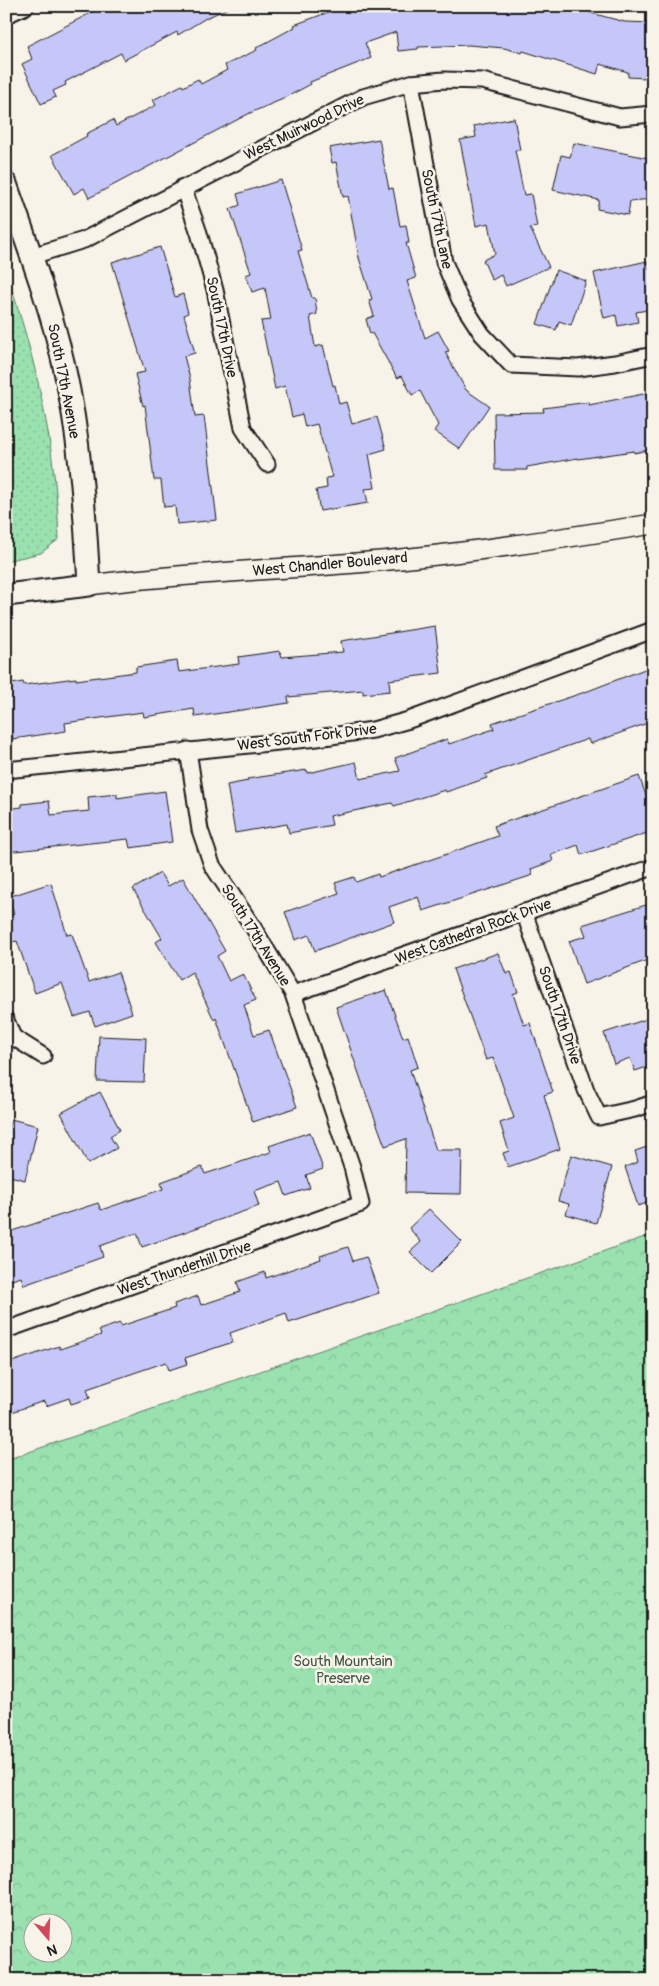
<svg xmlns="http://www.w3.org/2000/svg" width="659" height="1986" viewBox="0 0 659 1986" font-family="Pangolin,sans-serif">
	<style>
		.grass { fill: url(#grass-dots); stroke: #5a7e66 }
		.park { fill: url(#park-crowns); stroke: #5a7e66; fill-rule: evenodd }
		.building { fill: #c6c7f9; stroke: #1c1c1c }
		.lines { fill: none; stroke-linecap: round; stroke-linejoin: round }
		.minor-casing { stroke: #1c1c1c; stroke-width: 19 }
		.tertiary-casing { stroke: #1c1c1c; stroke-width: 22 }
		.secondary-casing { stroke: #1c1c1c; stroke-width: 25 }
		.minor { stroke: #f7f3e8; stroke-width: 15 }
		.tertiary { stroke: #f7f3e8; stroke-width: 19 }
		.secondary { stroke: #f7f3e8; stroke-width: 21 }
		.labels { text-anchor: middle; stroke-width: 5; stroke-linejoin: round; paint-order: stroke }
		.street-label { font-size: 15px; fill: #1c1c1c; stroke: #f7f3e8 }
		.park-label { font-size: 15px; fill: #425748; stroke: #f7f3e8 }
	</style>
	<defs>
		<pattern id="grass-dots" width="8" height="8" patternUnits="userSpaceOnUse" patternTransform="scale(1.25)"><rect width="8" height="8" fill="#99e1af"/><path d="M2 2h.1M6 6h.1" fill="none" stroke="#83c096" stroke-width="1.8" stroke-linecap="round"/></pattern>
		<pattern id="park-crowns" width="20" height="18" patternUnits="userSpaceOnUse" patternTransform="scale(1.25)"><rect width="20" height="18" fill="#99e1af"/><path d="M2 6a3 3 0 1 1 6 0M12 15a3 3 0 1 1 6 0" fill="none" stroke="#83c096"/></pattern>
	</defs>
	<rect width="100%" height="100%" fill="#f7f3e8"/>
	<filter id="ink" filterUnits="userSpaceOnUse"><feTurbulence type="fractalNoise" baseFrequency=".02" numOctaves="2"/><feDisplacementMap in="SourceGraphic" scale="10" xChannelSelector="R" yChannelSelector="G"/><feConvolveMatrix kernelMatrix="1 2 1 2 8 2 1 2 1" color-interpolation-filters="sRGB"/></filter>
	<g filter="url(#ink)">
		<path class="grass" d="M6 272C36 358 56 448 59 539L41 553 6 561Z"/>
		<path class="park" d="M653 1234V1980H6V1460ZM32 1924H62V1954H32Z"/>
		<g class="building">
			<polygon points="104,6 233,6 206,18 178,35 177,32 124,60 121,53 65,82 66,85 53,91 56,97 41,104 22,64 32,59 27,46"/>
			<polygon points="345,6 573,6 588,10 587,12 625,22 653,23 653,71 646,71 646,78 628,77 628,72 600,64 597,74 523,51 522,53 504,48 469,45 418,47 418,49 398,51 396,32 365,43 371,58 310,82 311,84 283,99 250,113 89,198 84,188 74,194 52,155 87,136 86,134 113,120 116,126 156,105 153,100 182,85 183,87 198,79 201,84 227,70 225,65 257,50 256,48 295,27 294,25"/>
			<polygon points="514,118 520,150 515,150 524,195 531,194 537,227 530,228 549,267 506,286 501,275 492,280 483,260 495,254 489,223 476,226 460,140 476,137 474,126"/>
			<polygon points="379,139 389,189 393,188 400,226 406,225 409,243 406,243 416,278 407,281 425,338 438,331 449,351 445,352 466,390 489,406 460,449 434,431 438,425 420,391 412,395 402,376 397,378 372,333 370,334 366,319 374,316 369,300 372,299 359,258 348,196 343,197 336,162 332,163 329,148"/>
			<polygon points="574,143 653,159 653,199 630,201 628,215 597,209 599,200 553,190 561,155 570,157"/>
			<polygon points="281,180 302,250 298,251 312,298 315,298 317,314 310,316 315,347 323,345 333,386 335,385 339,404 346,402 352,424 377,417 386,449 369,454 375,488 365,489 368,503 320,511 316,490 327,488 326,478 332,477 317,424 305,427 302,414 292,417 285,386 275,389 261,321 271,320 265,288 252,292 246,275 251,273 230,209 240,205 237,194"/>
			<polygon points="160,247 175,297 183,294 188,313 184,315 195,353 184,356 190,379 195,417 204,416 217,520 177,524 175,506 164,507 161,480 154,480 145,405 143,406 135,374 145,372 112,262"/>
			<polygon points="647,261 649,270 653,269 653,309 636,312 638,322 618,326 616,315 604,318 594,273"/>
			<polygon points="556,270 586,281 571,325 559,321 556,330 537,324"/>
			<polygon points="653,392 653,449 634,453 634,451 578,459 578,458 527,467 527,470 495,470 494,413 544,412 543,408 589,402 589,405"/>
			<polygon points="435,626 441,673 389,680 390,691 363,694 363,690 288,697 289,703 195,717 194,709 144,717 143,712 65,723 66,731 13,739 11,731 6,732 6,685 23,682 24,685 76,678 76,680 136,672 136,667 177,661 179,672 239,664 238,657 280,651 282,657 343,652 341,641"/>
			<polygon points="650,667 653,676 653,721 590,744 588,739 485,775 487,778 446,792 445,790 394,806 392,803 330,816 332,825 289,833 287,824 235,833 227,785 248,781 247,779 307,770 308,773 356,762 360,779 400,771 395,758 447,739 449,744 494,729 492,723 588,691"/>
			<polygon points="639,776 653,815 653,831 581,855 578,845 551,855 553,861 531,869 533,875 423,911 418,897 389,907 394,922 315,951 309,935 295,940 285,912 339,893 335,883 354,877 356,882 378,874 379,877 447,854 498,836 494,826"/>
			<polygon points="165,791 172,842 130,848 128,839 6,852 6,809 22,807 22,804 49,801 51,815 89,811 88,797 117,794 117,798"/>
			<polygon points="160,873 168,886 183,878 225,951 217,956 229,981 243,974 256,1000 244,1005 254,1035 269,1030 297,1107 253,1122 216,1018 214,1020 192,972 179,980 156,942 162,938 133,889"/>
			<polygon points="51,883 67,935 72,934 89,982 118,972 132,1013 95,1026 90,1012 74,1017 62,983 35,993 17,941 12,942 6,923 6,917 14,914 8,897"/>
			<polygon points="646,905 650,916 653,915 653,958 584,984 569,941 586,936 582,925"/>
			<polygon points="498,953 506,974 511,972 518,992 513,994 524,1025 530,1023 553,1092 544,1095 560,1149 508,1167 503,1153 509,1151 500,1123 514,1118 493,1058 486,1060 453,969"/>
			<polygon points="386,990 403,1038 408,1036 418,1067 410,1070 436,1150 462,1150 461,1194 405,1193 406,1139 385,1146 367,1097 336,1007"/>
			<polygon points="653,1017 653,1065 635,1071 630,1058 614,1064 604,1033"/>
			<polygon points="99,1036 146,1038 144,1082 97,1081"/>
			<polygon points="100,1092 120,1130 110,1136 117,1148 88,1164 61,1113"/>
			<polygon points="11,1119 38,1126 25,1180 6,1175 6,1138"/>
			<polygon points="310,1132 323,1169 306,1175 310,1188 286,1196 281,1182 254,1191 259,1206 142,1247 137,1233 100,1246 103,1257 24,1285 21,1277 6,1282 6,1233 98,1203 101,1210 163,1189 161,1182 202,1167 205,1174 271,1152 269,1146"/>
			<polygon points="653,1145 653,1201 638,1206 625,1167 638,1162 635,1151"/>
			<polygon points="571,1155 612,1167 596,1223 566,1214 569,1204 558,1201"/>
			<polygon points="429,1209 462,1242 431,1273 410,1252 421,1242 409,1228"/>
			<polygon points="348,1247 353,1261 366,1257 379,1293 289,1323 286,1313 230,1333 233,1342 185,1358 187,1364 169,1370 166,1362 87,1389 90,1398 71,1404 69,1398 46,1406 44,1401 6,1414 6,1364 59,1346 60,1349 101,1335 99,1330 120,1323 121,1326 175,1308 174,1304 198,1296 201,1305 240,1292 237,1282 265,1272 266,1278 321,1259 320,1256"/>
		</g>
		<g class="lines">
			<g class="minor-casing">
				<g id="minor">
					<polyline points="6,15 26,6"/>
					<polyline points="411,83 444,262 460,300 482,334 511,365 578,368 615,363 653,355"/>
					<polyline points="183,187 199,233 215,290 243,428 267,464"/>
					<polyline points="32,256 84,240 363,97 411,83 444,80 482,81 620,117 653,114"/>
					<polyline points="6,770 317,738 373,730 409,720 653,630"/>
					<polyline points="524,912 586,1090 599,1117 635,1109 653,1103"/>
					<polyline points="293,994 653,867"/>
					<polyline points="6,1020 13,1037 43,1056"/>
					<polyline points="6,1330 361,1204 352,1167 293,994 253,927 212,865 200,830 188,750"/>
				</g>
			</g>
			<g class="tertiary-casing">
				<path id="tertiary" d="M89 585C182 573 275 570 368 562 463 554 558 539 653 524"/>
			</g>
			<g class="secondary-casing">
				<path id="secondary" d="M6 184C27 244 50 304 64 366 80 437 85 512 89 585L6 595"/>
			</g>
			<use href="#minor" class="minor"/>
			<use href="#tertiary" class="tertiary"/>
			<use href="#secondary" class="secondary"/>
		</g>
	</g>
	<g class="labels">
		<g class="street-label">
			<text transform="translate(304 127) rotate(-26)" y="5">West Muirwood Drive</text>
			<text transform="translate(437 219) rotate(78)" y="5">South 17th Lane</text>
			<text transform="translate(222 327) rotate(78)" y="5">South 17th Drive</text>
			<text transform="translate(64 381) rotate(79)" y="5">South 17th Avenue</text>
			<text transform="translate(330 564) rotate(-5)" y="5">West Chandler Boulevard</text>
			<text transform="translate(307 737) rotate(-7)" y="5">West South Fork Drive</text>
			<text transform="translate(473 931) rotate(-20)" y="5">West Cathedral Rock Drive</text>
			<text transform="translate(256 935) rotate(58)" y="5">South 17th Avenue</text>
			<text transform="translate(560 1015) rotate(71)" y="5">South 17th Drive</text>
			<text transform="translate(184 1268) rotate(-19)" y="5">West Thunderhill Drive</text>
		</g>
		<g class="park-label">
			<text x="343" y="1666">South Mountain<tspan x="343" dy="17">Preserve</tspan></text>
		</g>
	</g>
	<rect width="659" height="1986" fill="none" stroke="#f7f3e8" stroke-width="25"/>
	<rect x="12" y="12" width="634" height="1961" fill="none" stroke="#1c1c1c" stroke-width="2" filter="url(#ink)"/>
	<g transform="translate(48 1938) rotate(161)"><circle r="24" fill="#f7f3e8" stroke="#9f9d96"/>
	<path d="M0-4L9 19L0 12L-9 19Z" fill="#d1495b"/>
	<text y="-8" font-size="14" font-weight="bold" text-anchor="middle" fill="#1c1c1c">N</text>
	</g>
</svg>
